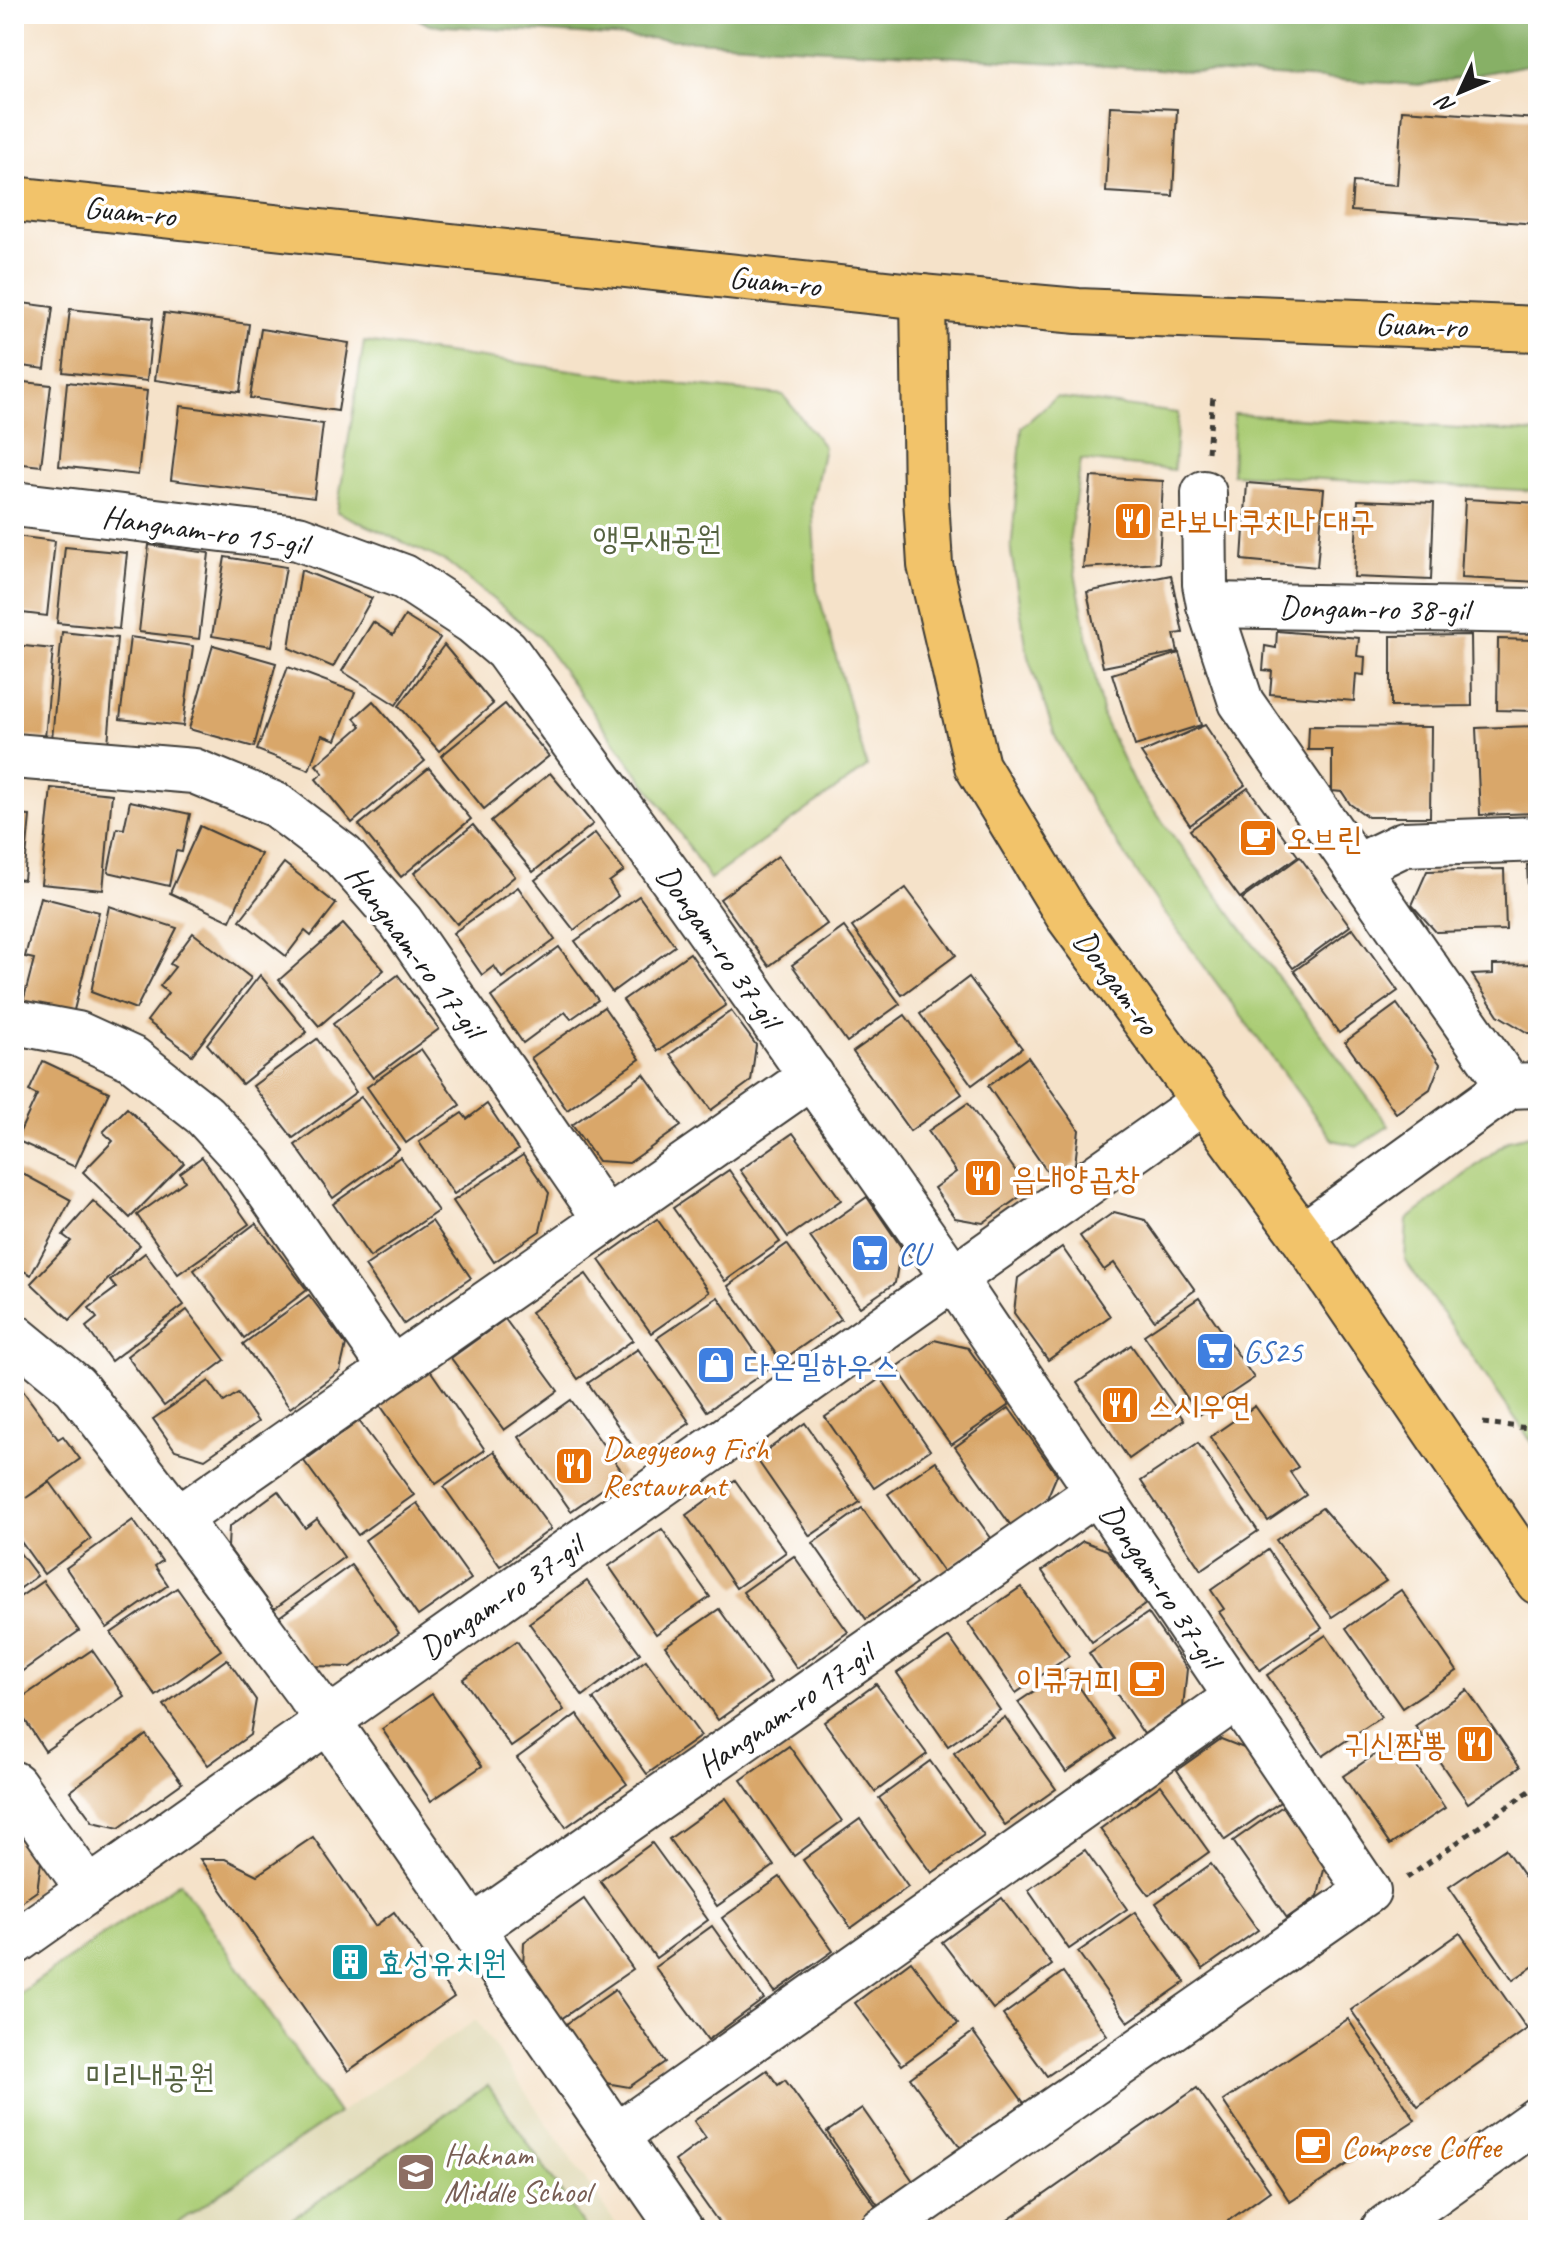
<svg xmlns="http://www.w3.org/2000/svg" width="1552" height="2244" viewBox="0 0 1552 2244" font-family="Caveat,'Poor Story',sans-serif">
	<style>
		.built { fill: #e2dcba }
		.green { fill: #aacc75; stroke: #637448; stroke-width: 2 }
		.forest { fill: #87b066; stroke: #526641; stroke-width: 2 }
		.building { fill: #d9a76a }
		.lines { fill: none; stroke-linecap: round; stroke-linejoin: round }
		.minor-casing { stroke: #3d3a36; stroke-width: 48 }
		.major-casing { stroke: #3d3a36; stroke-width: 48 }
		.path { stroke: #3d3a36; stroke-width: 5; stroke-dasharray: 6 6; stroke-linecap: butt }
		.minor { stroke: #fff; stroke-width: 44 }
		.major { stroke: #f2c36a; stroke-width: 44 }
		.labels { text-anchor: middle; stroke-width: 7; stroke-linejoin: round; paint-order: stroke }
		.street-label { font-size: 32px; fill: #1c1c1c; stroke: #fff }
		.food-label { font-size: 32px; fill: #c56008; stroke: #fff; text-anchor: start }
		.park-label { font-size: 32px; fill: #556240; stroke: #fff }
		.shop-label { font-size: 32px; fill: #366cbe; stroke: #fff; text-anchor: start }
		.culture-label { font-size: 32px; fill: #0d838f; stroke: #fff; text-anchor: start }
		.education-label { font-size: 32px; fill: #785e54; stroke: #fff; text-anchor: start }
	</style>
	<rect width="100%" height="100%" fill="#fff"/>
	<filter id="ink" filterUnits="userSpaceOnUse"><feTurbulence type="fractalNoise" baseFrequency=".0125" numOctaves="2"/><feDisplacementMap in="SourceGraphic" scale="16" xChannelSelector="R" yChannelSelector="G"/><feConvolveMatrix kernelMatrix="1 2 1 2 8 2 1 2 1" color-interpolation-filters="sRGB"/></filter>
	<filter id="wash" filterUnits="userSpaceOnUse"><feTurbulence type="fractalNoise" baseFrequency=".006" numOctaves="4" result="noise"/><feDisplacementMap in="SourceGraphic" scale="32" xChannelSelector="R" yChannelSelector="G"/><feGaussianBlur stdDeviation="1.8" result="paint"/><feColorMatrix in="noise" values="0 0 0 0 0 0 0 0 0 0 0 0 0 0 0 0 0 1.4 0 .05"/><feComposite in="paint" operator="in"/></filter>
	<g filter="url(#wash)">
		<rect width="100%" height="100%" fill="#f5e2c9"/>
		<polygon class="built" points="476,2020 620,2230 167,2230"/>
		<g class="green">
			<polygon points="364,342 667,383 783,395 824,447 812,505 817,589 867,767 710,879 663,808 537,635 447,562 337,512"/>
			<polygon points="1056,397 1178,413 1174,470 1081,460 1069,542 1103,717 1133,782 1389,1126 1358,1146 1333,1140 1161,908 1093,808 1056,738 1028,657 1011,552 1022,427"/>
			<polygon points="1234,414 1538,433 1538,491 1232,474"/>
			<polygon points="1538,1133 1538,1451 1405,1260 1407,1220 1509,1140"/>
			<polygon points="180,1882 338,2113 167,2230 14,2230 14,1997"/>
			<polygon points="488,2085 587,2230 276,2230"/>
		</g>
		<polygon class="forest" points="409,14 1538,14 1538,63 1422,85 429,25"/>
		<g id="blocks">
			<g class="building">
				<polygon points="1110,106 1177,109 1173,196 1106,192"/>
				<polygon points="1402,110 1538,119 1538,224 1351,211 1353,182 1397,185"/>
				<polygon points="14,302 53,307 45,369 14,365"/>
				<polygon points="70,309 153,318 147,381 63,372"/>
				<polygon points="164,313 249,324 240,392 155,380"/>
				<polygon points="261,329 349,343 338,411 250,398"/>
				<polygon points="14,381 51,385 41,466 14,463"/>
				<polygon points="67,382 147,391 138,475 59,466"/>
				<polygon points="180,406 323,424 314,498 171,480"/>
				<polygon points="1091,477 1163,481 1159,563 1083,568"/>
				<polygon points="1247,483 1324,489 1317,567 1242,560"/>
				<polygon points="1465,499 1538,503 1538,582 1461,578"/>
				<polygon points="1358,500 1434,503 1431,580 1354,577"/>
				<polygon points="15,536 55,541 47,616 14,612"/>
				<polygon points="149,545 209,553 199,639 139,632"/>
				<polygon points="65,547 127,553 119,629 57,623"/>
				<polygon points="225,557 286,567 272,646 212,636"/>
				<polygon points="301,570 372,598 333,667 289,648"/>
				<polygon points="1171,575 1183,633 1174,634 1178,652 1103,667 1087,592"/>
				<polygon points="405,616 440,638 396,705 342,671 373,622 393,635"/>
				<polygon points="1277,631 1359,638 1357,656 1365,657 1364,675 1356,674 1354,701 1270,694 1272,671 1263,670 1265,646 1276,648"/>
				<polygon points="62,632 117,638 108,744 52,739"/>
				<polygon points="1471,635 1472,706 1391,707 1391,636"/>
				<polygon points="130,637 193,646 183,726 120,719"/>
				<polygon points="1498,639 1538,640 1538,711 1497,710"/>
				<polygon points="14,645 53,649 45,738 14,735"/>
				<polygon points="213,645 276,663 254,747 189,729"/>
				<polygon points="444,645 493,704 439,751 399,706"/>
				<polygon points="1179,653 1201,725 1135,746 1112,674"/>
				<polygon points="288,667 355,692 336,740 322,735 309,770 257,750"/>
				<polygon points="373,701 425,761 352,823 316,779 323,773 316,765 361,726 354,718"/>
				<polygon points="505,704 549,756 484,809 441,756"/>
				<polygon points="1205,725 1245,785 1190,825 1141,753"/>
				<polygon points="1309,726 1431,727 1430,817 1368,817 1350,804 1342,792 1332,791 1332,750 1308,750"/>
				<polygon points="1538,726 1538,813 1480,815 1476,728"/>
				<polygon points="429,768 471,819 401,877 359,825"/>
				<polygon points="550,773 593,824 533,872 491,821"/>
				<polygon points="51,788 112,794 103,890 41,884"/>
				<polygon points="1248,788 1298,856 1240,898 1190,830"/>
				<polygon points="130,801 190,814 182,852 176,851 169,886 108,872 117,828 124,829"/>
				<polygon points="14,815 30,816 24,880 14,879"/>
				<polygon points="473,825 515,876 457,924 414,873"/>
				<polygon points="200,826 261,854 230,921 170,893"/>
				<polygon points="595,833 624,871 609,882 618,896 574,930 535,880"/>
				<polygon points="778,856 827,924 769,966 720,899"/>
				<polygon points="1300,857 1350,926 1293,968 1242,899"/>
				<polygon points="284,863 336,904 311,936 305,931 286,956 240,920"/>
				<polygon points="1527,865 1538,865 1538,931 1530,931"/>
				<polygon points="1504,869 1506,930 1436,932 1412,905 1427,871"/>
				<polygon points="518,887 555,940 502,978 494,966 482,975 453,933"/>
				<polygon points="906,888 956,955 902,995 852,927"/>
				<polygon points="639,896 675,946 612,992 575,941"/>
				<polygon points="40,897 99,912 73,1014 23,1002 34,959 25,957"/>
				<polygon points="109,906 177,928 136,1009 91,992"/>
				<polygon points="343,924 384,970 319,1026 279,980"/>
				<polygon points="844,927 900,1004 847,1042 792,965"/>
				<polygon points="1353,928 1398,991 1339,1033 1294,971"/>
				<polygon points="193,933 251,978 192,1055 147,1021 168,993 160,986 175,967 170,964"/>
				<polygon points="559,947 598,1000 571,1019 565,1012 523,1043 491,997"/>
				<polygon points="690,953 726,1005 658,1051 623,1000"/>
				<polygon points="1538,964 1538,1033 1528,1033 1498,1015 1472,975 1493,974 1493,965"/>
				<polygon points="260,975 307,1032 242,1084 207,1044"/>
				<polygon points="398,975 439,1029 373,1078 333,1024"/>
				<polygon points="969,977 1022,1048 972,1085 920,1014"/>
				<polygon points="1397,1004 1440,1064 1430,1089 1396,1113 1345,1042"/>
				<polygon points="604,1007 640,1059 567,1110 531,1058"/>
				<polygon points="731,1011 756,1045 751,1081 711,1110 670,1054"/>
				<polygon points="905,1015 962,1094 910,1131 853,1052"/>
				<polygon points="317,1039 356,1092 293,1138 253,1086"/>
				<polygon points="421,1049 460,1105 406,1143 367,1087"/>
				<polygon points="1028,1057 1079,1130 1075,1164 1053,1180 988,1086"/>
				<polygon points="43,1061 109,1092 75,1167 16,1140 37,1095 29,1091"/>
				<polygon points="644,1074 681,1126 629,1163 598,1161 572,1125"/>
				<polygon points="361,1097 399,1149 333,1198 295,1145"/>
				<polygon points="968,1103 1029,1190 983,1223 955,1218 934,1188 956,1172 928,1131"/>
				<polygon points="487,1104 518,1150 454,1194 419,1142 462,1113 467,1119"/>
				<polygon points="127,1108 184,1163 130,1218 83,1172 113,1141 103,1132"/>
				<polygon points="793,1133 841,1200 788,1237 740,1170"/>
				<polygon points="523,1155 549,1193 540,1231 494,1262 453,1201"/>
				<polygon points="202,1157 249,1224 178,1274 137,1215 185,1181 180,1173"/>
				<polygon points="400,1157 438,1211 370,1257 333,1204"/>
				<polygon points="14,1169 71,1200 31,1275 14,1266"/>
				<polygon points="729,1170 780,1242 725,1281 673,1208"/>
				<polygon points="867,1197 901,1247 895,1283 860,1307 810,1237"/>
				<polygon points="93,1201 140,1245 70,1320 31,1283 71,1241 63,1235"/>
				<polygon points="1114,1212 1145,1220 1195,1290 1154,1320 1114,1263 1104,1270 1080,1236"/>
				<polygon points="657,1219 709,1292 651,1333 599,1260"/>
				<polygon points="432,1221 471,1278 404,1324 365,1266"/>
				<polygon points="256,1223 307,1290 244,1338 194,1270"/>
				<polygon points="787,1244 841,1319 781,1361 728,1286"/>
				<polygon points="1062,1247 1110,1316 1048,1360 1014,1313 1018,1278"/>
				<polygon points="145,1253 184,1305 111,1361 86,1327 97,1318 89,1308 116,1288 110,1281"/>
				<polygon points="586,1274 633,1340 578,1379 531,1312"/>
				<polygon points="309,1295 346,1345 340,1371 290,1408 243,1344"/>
				<polygon points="718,1297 768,1370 707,1411 657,1338"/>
				<polygon points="1199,1298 1254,1378 1199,1415 1144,1335"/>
				<polygon points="187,1310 225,1360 164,1406 127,1356"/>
				<polygon points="505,1319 558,1391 504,1430 451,1358"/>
				<polygon points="934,1340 968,1348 1009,1405 951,1445 896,1367"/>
				<polygon points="1131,1345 1184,1420 1129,1459 1077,1383"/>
				<polygon points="638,1349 690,1423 640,1457 588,1383"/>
				<polygon points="430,1370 485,1450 436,1484 380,1405"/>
				<polygon points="881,1378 930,1450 874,1488 825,1417"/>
				<polygon points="209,1381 224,1402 238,1393 258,1422 205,1459 175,1450 153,1419"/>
				<polygon points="21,1388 58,1439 63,1436 80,1459 26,1498 50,1482 91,1539 44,1574 14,1532 14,1509 19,1505 14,1499 14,1393"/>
				<polygon points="571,1400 624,1474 571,1511 519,1437"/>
				<polygon points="1255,1406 1298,1467 1290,1472 1306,1495 1268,1521 1210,1437"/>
				<polygon points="1009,1408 1057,1475 1045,1503 1012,1527 955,1447"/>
				<polygon points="359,1421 414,1495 358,1535 304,1461"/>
				<polygon points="805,1423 860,1502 810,1536 756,1458"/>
				<polygon points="1198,1443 1258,1531 1201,1570 1141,1481"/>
				<polygon points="494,1451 551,1529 500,1566 444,1487"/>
				<polygon points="936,1461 991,1538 943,1572 888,1494"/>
				<polygon points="735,1480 786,1552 736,1588 686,1515"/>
				<polygon points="278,1491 305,1528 317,1519 344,1557 274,1609 228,1547 229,1527"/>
				<polygon points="417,1503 471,1579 418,1616 365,1540"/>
				<polygon points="862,1508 916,1584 866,1619 813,1543"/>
				<polygon points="1322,1508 1386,1581 1332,1617 1276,1540"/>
				<polygon points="133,1520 162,1561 155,1566 168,1585 107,1628 66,1568"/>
				<polygon points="662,1529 710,1597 656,1634 609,1566"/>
				<polygon points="1083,1541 1107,1550 1146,1604 1092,1642 1042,1571"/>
				<polygon points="14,1545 37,1576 14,1593"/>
				<polygon points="1268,1550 1322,1628 1260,1670 1219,1612 1224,1609 1211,1590"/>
				<polygon points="794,1556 848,1632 797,1668 743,1592"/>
				<polygon points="351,1565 399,1633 351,1667 313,1666 279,1617"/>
				<polygon points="43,1581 79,1631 14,1677 14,1601"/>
				<polygon points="587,1581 640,1653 583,1696 529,1623"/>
				<polygon points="1021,1587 1069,1656 1016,1693 968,1623"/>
				<polygon points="177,1588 221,1650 156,1696 111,1633"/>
				<polygon points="1401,1590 1457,1671 1402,1708 1346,1628"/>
				<polygon points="719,1609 771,1682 718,1720 665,1646"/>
				<polygon points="1148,1613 1187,1669 1183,1707 1144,1734 1089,1653"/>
				<polygon points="1326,1635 1381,1717 1323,1756 1267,1675"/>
				<polygon points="949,1637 1000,1710 948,1746 897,1673"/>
				<polygon points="517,1641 564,1710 511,1747 463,1679"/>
				<polygon points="92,1650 124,1696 45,1751 14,1703"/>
				<polygon points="227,1659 256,1700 250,1735 208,1765 164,1705"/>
				<polygon points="646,1660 701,1736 647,1774 593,1699"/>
				<polygon points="1067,1669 1115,1739 1066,1772 1018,1702"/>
				<polygon points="876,1684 927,1754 875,1792 824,1722"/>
				<polygon points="1467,1690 1520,1767 1468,1803 1415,1726"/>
				<polygon points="432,1694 482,1766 431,1801 382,1729"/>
				<polygon points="577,1714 627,1784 566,1827 517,1758"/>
				<polygon points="1005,1717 1056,1789 1005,1825 954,1753"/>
				<polygon points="146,1735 182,1783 119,1828 93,1822 70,1791"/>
				<polygon points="1221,1739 1254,1752 1286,1798 1225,1840 1177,1770"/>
				<polygon points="1398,1739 1445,1808 1390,1845 1343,1776"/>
				<polygon points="789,1746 842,1821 794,1856 741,1780"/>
				<polygon points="930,1761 984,1836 932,1873 879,1798"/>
				<polygon points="1161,1785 1209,1852 1149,1895 1100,1829"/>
				<polygon points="726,1798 774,1866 717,1906 669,1839"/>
				<polygon points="1290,1801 1327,1855 1318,1896 1287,1918 1233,1841"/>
				<polygon points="860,1819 908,1887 851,1928 803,1860"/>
				<polygon points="14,1824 41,1861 37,1891 14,1907"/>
				<polygon points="313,1837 375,1926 394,1912 454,1997 348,2071 200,1859 225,1859 257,1875"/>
				<polygon points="652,1843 708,1920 656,1958 600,1881"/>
				<polygon points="1505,1849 1538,1896 1538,1963 1513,1980 1449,1887"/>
				<polygon points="1085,1850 1127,1909 1069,1949 1028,1890"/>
				<polygon points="1211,1864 1258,1930 1203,1969 1156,1903"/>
				<polygon points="780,1877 833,1951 775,1992 722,1918"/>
				<polygon points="1002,1898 1052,1965 993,2009 942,1942"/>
				<polygon points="584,1899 633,1969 558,2021 523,1972 524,1942"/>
				<polygon points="1135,1912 1185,1982 1128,2022 1078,1952"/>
				<polygon points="712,1926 764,1999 708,2040 655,1967"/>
				<polygon points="1460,1933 1527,2029 1418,2106 1351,2010"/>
				<polygon points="911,1961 958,2024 902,2065 855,2003"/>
				<polygon points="1063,1972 1107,2035 1047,2076 1003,2015"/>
				<polygon points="615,1990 665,2062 629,2087 600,2082 562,2027"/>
				<polygon points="1348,2019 1415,2120 1290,2202 1223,2101"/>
				<polygon points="973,2032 1024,2103 961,2148 910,2078"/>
				<polygon points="767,2070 778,2085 785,2080 878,2209 848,2230 724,2230 675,2161 706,2138 694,2121"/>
				<polygon points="1197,2088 1270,2191 1215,2230 1000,2230 998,2227"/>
				<polygon points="862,2108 913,2181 878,2205 827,2132"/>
			</g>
		</g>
	</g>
	<g filter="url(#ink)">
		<use href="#blocks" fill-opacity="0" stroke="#3d3a36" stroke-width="2"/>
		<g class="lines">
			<g class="minor-casing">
				<g id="minor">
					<polyline points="1204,493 1205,584 1209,605 1241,702 1509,1086"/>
					<polyline points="14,504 298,538 404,577 473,622 506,650 680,890 954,1279 1368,1891 882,2230"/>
					<polyline points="1209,605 1538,611"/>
					<polyline points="14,756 194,771 276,805 343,856 401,922 606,1220"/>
					<polyline points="1356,867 1404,844 1538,839"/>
					<polyline points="14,1022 78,1034 133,1059 204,1115 251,1166 391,1368"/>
					<polyline points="1302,1236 1509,1086 1538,1085"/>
					<polyline points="14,1336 75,1386 178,1519 327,1719 681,2230"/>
					<polyline points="178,1519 812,1076"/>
					<polyline points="14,1784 88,1889"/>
					<polyline points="472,1929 1097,1492"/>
					<polyline points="14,1943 1204,1101"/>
					<polyline points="616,2136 1237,1697"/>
					<polyline points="1383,2230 1538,2119"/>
				</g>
			</g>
			<g class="major-casing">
				<g id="major">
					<polyline points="14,199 923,297 1078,311 1538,329"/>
					<polyline points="923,297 926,498 930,565 977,766 1068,916 1302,1236 1538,1582"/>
				</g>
			</g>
			<g class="path">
				<polyline points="1208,452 1213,396"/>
				<polyline points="1483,1423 1538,1429"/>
				<polyline points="1407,1878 1538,1785"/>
			</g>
			<use href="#minor" class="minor"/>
			<use href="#major" class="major"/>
		</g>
	</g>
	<defs>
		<g id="restaurant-square" transform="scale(2)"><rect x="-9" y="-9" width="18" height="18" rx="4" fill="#e8710a" stroke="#fff"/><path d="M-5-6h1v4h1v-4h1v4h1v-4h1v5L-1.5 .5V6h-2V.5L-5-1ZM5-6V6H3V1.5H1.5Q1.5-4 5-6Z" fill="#fff"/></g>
		<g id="cafe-square" transform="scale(2)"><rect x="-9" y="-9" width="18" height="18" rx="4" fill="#e8710a" stroke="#fff"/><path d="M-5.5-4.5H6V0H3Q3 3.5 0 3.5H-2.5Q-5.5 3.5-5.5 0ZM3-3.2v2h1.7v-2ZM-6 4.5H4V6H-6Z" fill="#fff"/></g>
		<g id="supermarket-square" transform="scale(2)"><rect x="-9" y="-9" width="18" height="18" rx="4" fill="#3f7fe0" stroke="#fff"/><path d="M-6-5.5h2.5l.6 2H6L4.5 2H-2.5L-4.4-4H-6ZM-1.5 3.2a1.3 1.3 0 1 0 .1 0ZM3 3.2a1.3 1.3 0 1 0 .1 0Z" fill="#fff"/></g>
		<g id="shop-square" transform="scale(2)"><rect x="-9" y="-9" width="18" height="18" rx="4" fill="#3f7fe0" stroke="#fff"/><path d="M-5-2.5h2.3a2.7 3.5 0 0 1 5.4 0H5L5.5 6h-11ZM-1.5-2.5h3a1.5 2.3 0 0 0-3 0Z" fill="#fff"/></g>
		<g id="building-square" transform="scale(2)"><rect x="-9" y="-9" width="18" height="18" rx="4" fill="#0f9aa8" stroke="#fff"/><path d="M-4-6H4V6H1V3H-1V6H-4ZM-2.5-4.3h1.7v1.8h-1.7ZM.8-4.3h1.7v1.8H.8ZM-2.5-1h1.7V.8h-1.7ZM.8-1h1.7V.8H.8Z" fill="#fff"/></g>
		<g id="school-square" transform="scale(2)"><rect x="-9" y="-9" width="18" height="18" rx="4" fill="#8d6e63" stroke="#fff"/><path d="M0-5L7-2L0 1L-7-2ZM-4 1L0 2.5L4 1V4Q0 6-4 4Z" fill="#fff"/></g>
	</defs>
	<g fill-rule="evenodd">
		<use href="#restaurant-square" x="1133" y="521"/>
		<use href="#cafe-square" x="1258" y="838"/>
		<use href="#restaurant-square" x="983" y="1178"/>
		<use href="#supermarket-square" x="870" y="1253"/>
		<use href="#supermarket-square" x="1215" y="1351"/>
		<use href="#shop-square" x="716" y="1365"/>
		<use href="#restaurant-square" x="1120" y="1405"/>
		<use href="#restaurant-square" x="574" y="1466"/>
		<use href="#cafe-square" x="1147" y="1679"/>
		<use href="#restaurant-square" x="1475" y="1744"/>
		<use href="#building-square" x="350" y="1962"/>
		<use href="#cafe-square" x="1313" y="2146"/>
		<use href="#school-square" x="416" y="2172"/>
	</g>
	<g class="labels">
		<g class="street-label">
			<text transform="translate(130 211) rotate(6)" y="11">Guam-ro</text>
			<text transform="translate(775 281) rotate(6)" y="11">Guam-ro</text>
			<text transform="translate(1421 325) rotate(2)" y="11">Guam-ro</text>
			<text transform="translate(205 530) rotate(8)" y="11">Hangnam-ro 15-gil</text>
			<text transform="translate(1374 608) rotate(1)" y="11">Dongam-ro 38-gil</text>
			<text transform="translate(719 946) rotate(55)" y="11">Dongam-ro 37-gil</text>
			<text transform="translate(415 951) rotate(53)" y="11">Hangnam-ro 17-gil</text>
			<text transform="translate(1117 982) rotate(54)" y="11">Dongam-ro</text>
			<text transform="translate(1161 1585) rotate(56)" y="11">Dongam-ro 37-gil</text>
			<text transform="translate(501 1597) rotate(-35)" y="11">Dongam-ro 37-gil</text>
			<text transform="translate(785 1710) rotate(-35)" y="11">Hangnam-ro 17-gil</text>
		</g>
		<g class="food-label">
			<text x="1161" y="532">라보나쿠치나 대구</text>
			<text x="1286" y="849">오브린</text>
			<text x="1011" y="1189">읍내양곱창</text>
			<text x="1148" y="1416">스시우연</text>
			<text x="602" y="1459">Daegyeong Fish<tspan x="602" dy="37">Restaurant</tspan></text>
			<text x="1119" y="1690" text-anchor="end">이큐커피</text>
			<text x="1447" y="1755" text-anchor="end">귀신짬뽕</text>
			<text x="1341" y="2157">Compose Coffee</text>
		</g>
		<g class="park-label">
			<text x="657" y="549">앵무새공원</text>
			<text x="150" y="2087">미리내공원</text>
		</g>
		<g class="shop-label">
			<text x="898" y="1264">CU</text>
			<text x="1243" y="1362">GS25</text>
			<text x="744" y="1376">다온밀하우스</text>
		</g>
		<g class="culture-label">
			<text x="378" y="1973">효성유치원</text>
		</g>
		<g class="education-label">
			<text x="444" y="2165">Haknam<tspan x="444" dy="37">Middle School</tspan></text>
		</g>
	</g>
	<rect width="1552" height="2244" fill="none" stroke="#fff" stroke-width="48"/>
	<g transform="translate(1460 92) rotate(226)" stroke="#ffffff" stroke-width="6" paint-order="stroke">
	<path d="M0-6L14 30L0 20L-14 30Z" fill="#1c1c1c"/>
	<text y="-12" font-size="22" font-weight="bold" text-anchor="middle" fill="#1c1c1c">N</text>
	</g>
</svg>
